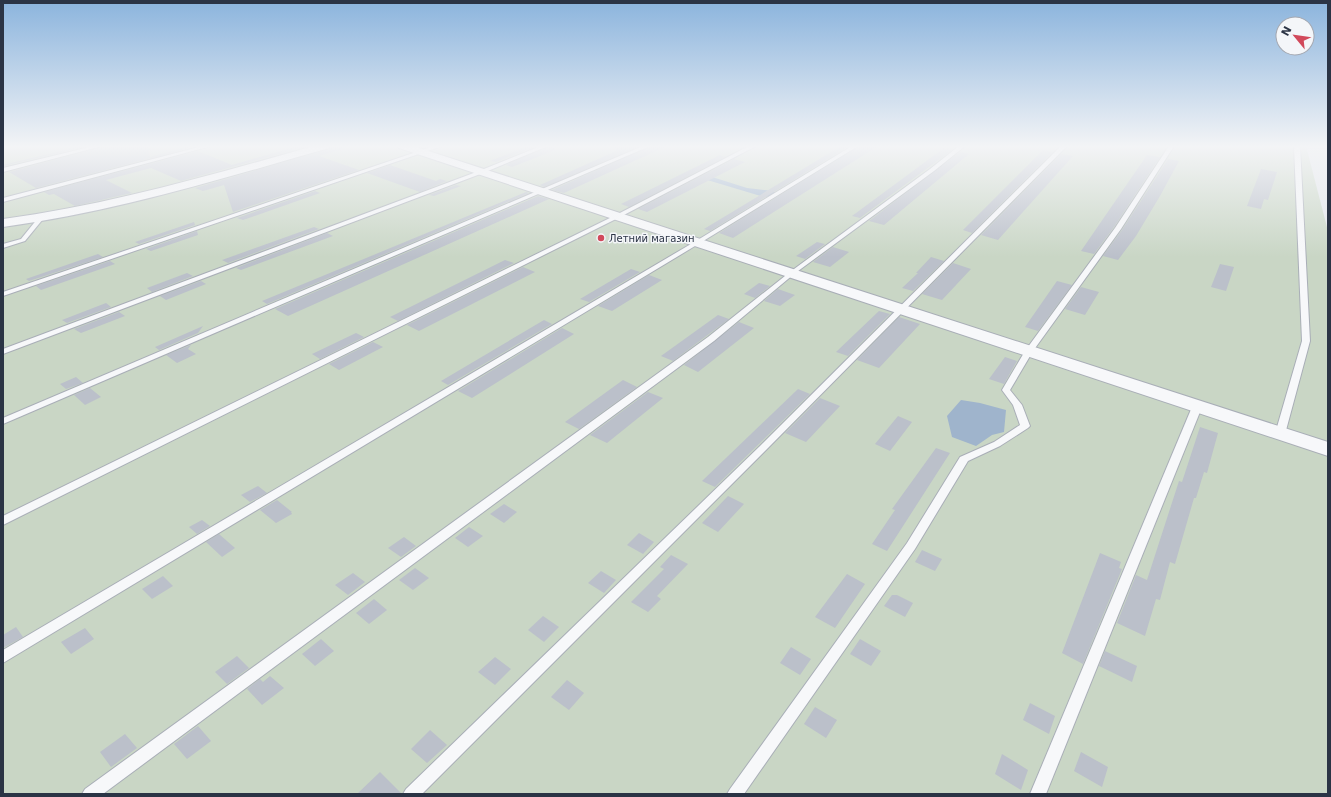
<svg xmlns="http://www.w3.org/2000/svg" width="1331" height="797" viewBox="0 0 1331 797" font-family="'DejaVu Sans',sans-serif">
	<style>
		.green { fill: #c9d6c5 }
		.water { fill: #9fb4cc }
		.building { fill: #bbc0ca }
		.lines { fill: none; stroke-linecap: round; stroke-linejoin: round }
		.lane-casing { stroke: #a9aeb7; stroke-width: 2 }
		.street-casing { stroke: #a9aeb7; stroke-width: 2 }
		.lane { fill: #f7f8fa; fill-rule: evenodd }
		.street { fill: #f7f8fa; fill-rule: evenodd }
		.poi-dot { fill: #d1495b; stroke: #f4f6f9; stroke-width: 1.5 }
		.labels { text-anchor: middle; stroke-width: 3; stroke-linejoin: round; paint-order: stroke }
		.far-poi-label { font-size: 10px; fill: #2b3445; stroke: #f4f6f9; text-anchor: start }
	</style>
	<rect width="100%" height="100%" fill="#e4e7ec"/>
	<polygon class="green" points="3,146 1306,146 1328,231 1328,794 3,794"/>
	<g class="water">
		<polygon points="709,176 747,188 773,191 775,193 770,196 764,197 704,179"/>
		<polygon points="961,400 980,403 1006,410 1004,432 992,435 976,446 952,437 947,416"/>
	</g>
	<g class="building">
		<polygon points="82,146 88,146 3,166 3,165"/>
		<polygon points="103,146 149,146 150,157 187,147 190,148 36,188 9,172 102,147"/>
		<polygon points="298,146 309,146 181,181 151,168 106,180 132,193 75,206 54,194 49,195 44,192 198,151 232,165"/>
		<polygon points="331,146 342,146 342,149 319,156 359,170 233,212 224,185 203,191 195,188 329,149"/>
		<polygon points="529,146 537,146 496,162 490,161"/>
		<polygon points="549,146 553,146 555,150 512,167 506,165"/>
		<polygon points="614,146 640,146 544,187 540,185 616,151"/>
		<polygon points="651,146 667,146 564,193 552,190"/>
		<polygon points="841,146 849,146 710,231 704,229"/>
		<polygon points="859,146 878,146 733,238 719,233"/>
		<polygon points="944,148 952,150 860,218 852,216"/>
		<polygon points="1043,150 1053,152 972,233 963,230"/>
		<polygon points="960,152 969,154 884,225 869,221"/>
		<polygon points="1061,154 1073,156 998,240 981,235"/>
		<polygon points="720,155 725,157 629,207 621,204"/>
		<polygon points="1147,155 1160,157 1114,227 1094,254 1081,251"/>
		<polygon points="734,159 745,162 647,212 638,209"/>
		<polygon points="1168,159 1179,161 1160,196 1136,236 1118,260 1103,256 1122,230"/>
		<polygon points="390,165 436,181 440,179 447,181 420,192 367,173"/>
		<polygon points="1261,169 1277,172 1268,200 1264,199 1261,209 1247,206"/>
		<polygon points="456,185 461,186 434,196 429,195"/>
		<polygon points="315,191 320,193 243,220 237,218"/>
		<polygon points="526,192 529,193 267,304 262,301"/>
		<polygon points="538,196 549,199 288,316 275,309"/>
		<polygon points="194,222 195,225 139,244 135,242"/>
		<polygon points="314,227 319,229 228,263 222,260"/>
		<polygon points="197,231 198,235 151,251 146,249"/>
		<polygon points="327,233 333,236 241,270 236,268"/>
		<polygon points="817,242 825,244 805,259 796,256"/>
		<polygon points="833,247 849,252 830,267 813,262"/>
		<polygon points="98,254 103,257 29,281 26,279"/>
		<polygon points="931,257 944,261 913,291 902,288 918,273 916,273"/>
		<polygon points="505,260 514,263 398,321 390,317"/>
		<polygon points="110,261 115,264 41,290 36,286"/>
		<polygon points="953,263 971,269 942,300 922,294"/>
		<polygon points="1220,264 1234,267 1226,291 1211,287"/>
		<polygon points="523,267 535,272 419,331 407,325"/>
		<polygon points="631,269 640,272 589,302 580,299"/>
		<polygon points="187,273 193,276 152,292 147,288"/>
		<polygon points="649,275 662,280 612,311 598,306"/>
		<polygon points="201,281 206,284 166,300 160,296"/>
		<polygon points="1057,281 1072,285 1038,331 1025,327"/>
		<polygon points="759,283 770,286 755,298 744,294"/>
		<polygon points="1081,287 1099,292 1085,315 1065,309"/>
		<polygon points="778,289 795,295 780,306 764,301"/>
		<polygon points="106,303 111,307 67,323 62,320"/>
		<polygon points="879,311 890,314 848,356 836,352"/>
		<polygon points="119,312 125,316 81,333 74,329"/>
		<polygon points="718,315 729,319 673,361 661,356"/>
		<polygon points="899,317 920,324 879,368 857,360"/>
		<polygon points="544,320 552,324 448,385 441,381"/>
		<polygon points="739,322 754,328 698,372 684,365"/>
		<polygon points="203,326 198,333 159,350 155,347"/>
		<polygon points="562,328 574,334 472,398 458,391"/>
		<polygon points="356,333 364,337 320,359 312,354"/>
		<polygon points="373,342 383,347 339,370 329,364"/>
		<polygon points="191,345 188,349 196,354 177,363 166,355"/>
		<polygon points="1005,357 1017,361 1004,384 989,379"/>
		<polygon points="76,377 83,383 66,389 60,384"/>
		<polygon points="623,380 637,387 579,429 565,422"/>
		<polygon points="90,388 101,397 85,405 74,395"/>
		<polygon points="798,389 810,394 715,487 702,481"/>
		<polygon points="648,392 663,398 607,443 590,435"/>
		<polygon points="820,398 840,406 806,442 785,433"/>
		<polygon points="898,416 912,422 890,451 875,444"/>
		<polygon points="1200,427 1218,433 1207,473 1204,472 1196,498 1194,498 1175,564 1170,562 1160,600 1156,599 1145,636 1117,623 1136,575 1147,580 1179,481 1182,482"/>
		<polygon points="936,448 950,453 887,551 872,544 895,510 892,509"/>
		<polygon points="258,486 267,493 250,502 241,495"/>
		<polygon points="728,496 744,504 718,532 702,523"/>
		<polygon points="277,500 292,512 291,512 292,514 276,523 260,510"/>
		<polygon points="504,504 517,512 504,523 490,514"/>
		<polygon points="202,520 210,526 197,534 189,527"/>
		<polygon points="469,527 483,536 468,547 455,538"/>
		<polygon points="639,533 654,542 643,554 627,545"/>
		<polygon points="219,534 235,548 222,557 206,542"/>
		<polygon points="404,537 416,546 401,557 388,548"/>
		<polygon points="922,550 942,559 935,571 915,562"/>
		<polygon points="1100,553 1121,562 1119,568 1122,569 1083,664 1062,653"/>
		<polygon points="671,555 688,564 657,596 661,599 648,612 631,602 664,569 660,567"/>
		<polygon points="415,568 429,578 413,590 399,580"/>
		<polygon points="601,571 616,580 604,593 588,583"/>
		<polygon points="353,573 365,582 348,595 335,585"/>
		<polygon points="847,574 865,584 835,628 815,617"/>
		<polygon points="163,576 173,586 152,599 142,589"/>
		<polygon points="892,595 897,595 913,603 905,617 884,606"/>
		<polygon points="374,599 387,610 369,624 356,613"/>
		<polygon points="543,616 559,627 544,642 528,630"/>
		<polygon points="16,627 23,637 3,648 3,635"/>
		<polygon points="85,628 94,639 71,654 61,642"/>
		<polygon points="321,639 334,651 315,666 302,654"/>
		<polygon points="860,639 881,651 871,666 850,654"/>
		<polygon points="791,647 811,659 800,675 780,663"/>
		<polygon points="1105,651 1137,666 1132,682 1099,666"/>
		<polygon points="237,656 249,668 227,684 215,672"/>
		<polygon points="495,657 511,669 495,685 478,672"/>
		<polygon points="270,676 284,688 262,705 247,689 260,679 263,682"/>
		<polygon points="567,680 584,693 569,710 551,697"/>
		<polygon points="1030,703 1055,716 1049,734 1023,720"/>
		<polygon points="815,707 837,720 826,738 804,724"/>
		<polygon points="198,726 211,741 187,759 174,744"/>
		<polygon points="430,730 447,745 427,763 411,749"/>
		<polygon points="125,734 137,748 111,767 100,752"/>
		<polygon points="1081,752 1108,767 1102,787 1074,771"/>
		<polygon points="1002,754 1028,770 1021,790 995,774"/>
		<polygon points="380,772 402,794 357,794"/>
	</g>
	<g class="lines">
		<g class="lane-casing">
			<g id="lane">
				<polygon points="94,146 102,146 3,172 3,168"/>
				<polygon points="203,146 211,146 3,202 3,198"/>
				<polygon points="434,146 442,146 3,296 3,292"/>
				<polygon points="541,146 548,146 483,173 3,354 3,349 479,171"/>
				<polygon points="643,146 650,146 3,424 3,418"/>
				<polygon points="749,146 756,146 620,217 3,525 3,516 616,215"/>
				<polygon points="852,146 858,146 700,243 3,663 3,650 696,241"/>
				<polygon points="959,146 965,146 934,171 794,274 714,341 103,794 82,794 85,789 708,337 790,272 930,169"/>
				<polygon points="1061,146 1067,146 766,450 422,794 403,794 406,789 760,446"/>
				<polygon points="1169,146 1174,146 1121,229 1033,351 1010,390 1022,405 1030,426 1028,428 1000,446 968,461 915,549 744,794 727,794 730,789 907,543 960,457 994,442 1020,425 1013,405 1002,390 1025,351 1115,228"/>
				<polygon points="1294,146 1300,146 1310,341 1285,434 1280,437 1275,434 1302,341"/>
				<polygon points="38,218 43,219 25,241 3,248 3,244 21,239"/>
				<polygon points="1197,404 1202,407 1046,794 1030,794 1192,407"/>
			</g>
		</g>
		<g class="street-casing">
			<g id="street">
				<path d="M314 146H330L329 148C221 179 115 212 3 227V219C109 205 211 175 314 146Z"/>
				<polygon points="398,146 413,146 1328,442 1328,456 399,148"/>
			</g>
		</g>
		<use href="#lane" class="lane"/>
		<use href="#street" class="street"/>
	</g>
	<linearGradient id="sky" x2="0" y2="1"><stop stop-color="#8bb4dd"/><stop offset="0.57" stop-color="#f3f4f6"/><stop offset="1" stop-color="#f3f4f6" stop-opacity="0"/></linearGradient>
	<rect width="1331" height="257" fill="url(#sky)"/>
	<circle class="poi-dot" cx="601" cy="238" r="4"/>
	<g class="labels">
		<g class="far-poi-label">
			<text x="609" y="242">Летний магазин</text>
		</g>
	</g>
	<rect width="1331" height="797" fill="none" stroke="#2b3445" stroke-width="8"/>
	<g transform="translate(1295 36) rotate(299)"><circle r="19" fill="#f4f6f9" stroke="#a4a8b1"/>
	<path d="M0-3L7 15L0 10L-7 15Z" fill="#d1495b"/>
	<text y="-6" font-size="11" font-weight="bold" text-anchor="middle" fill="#2b3445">N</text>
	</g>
</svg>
